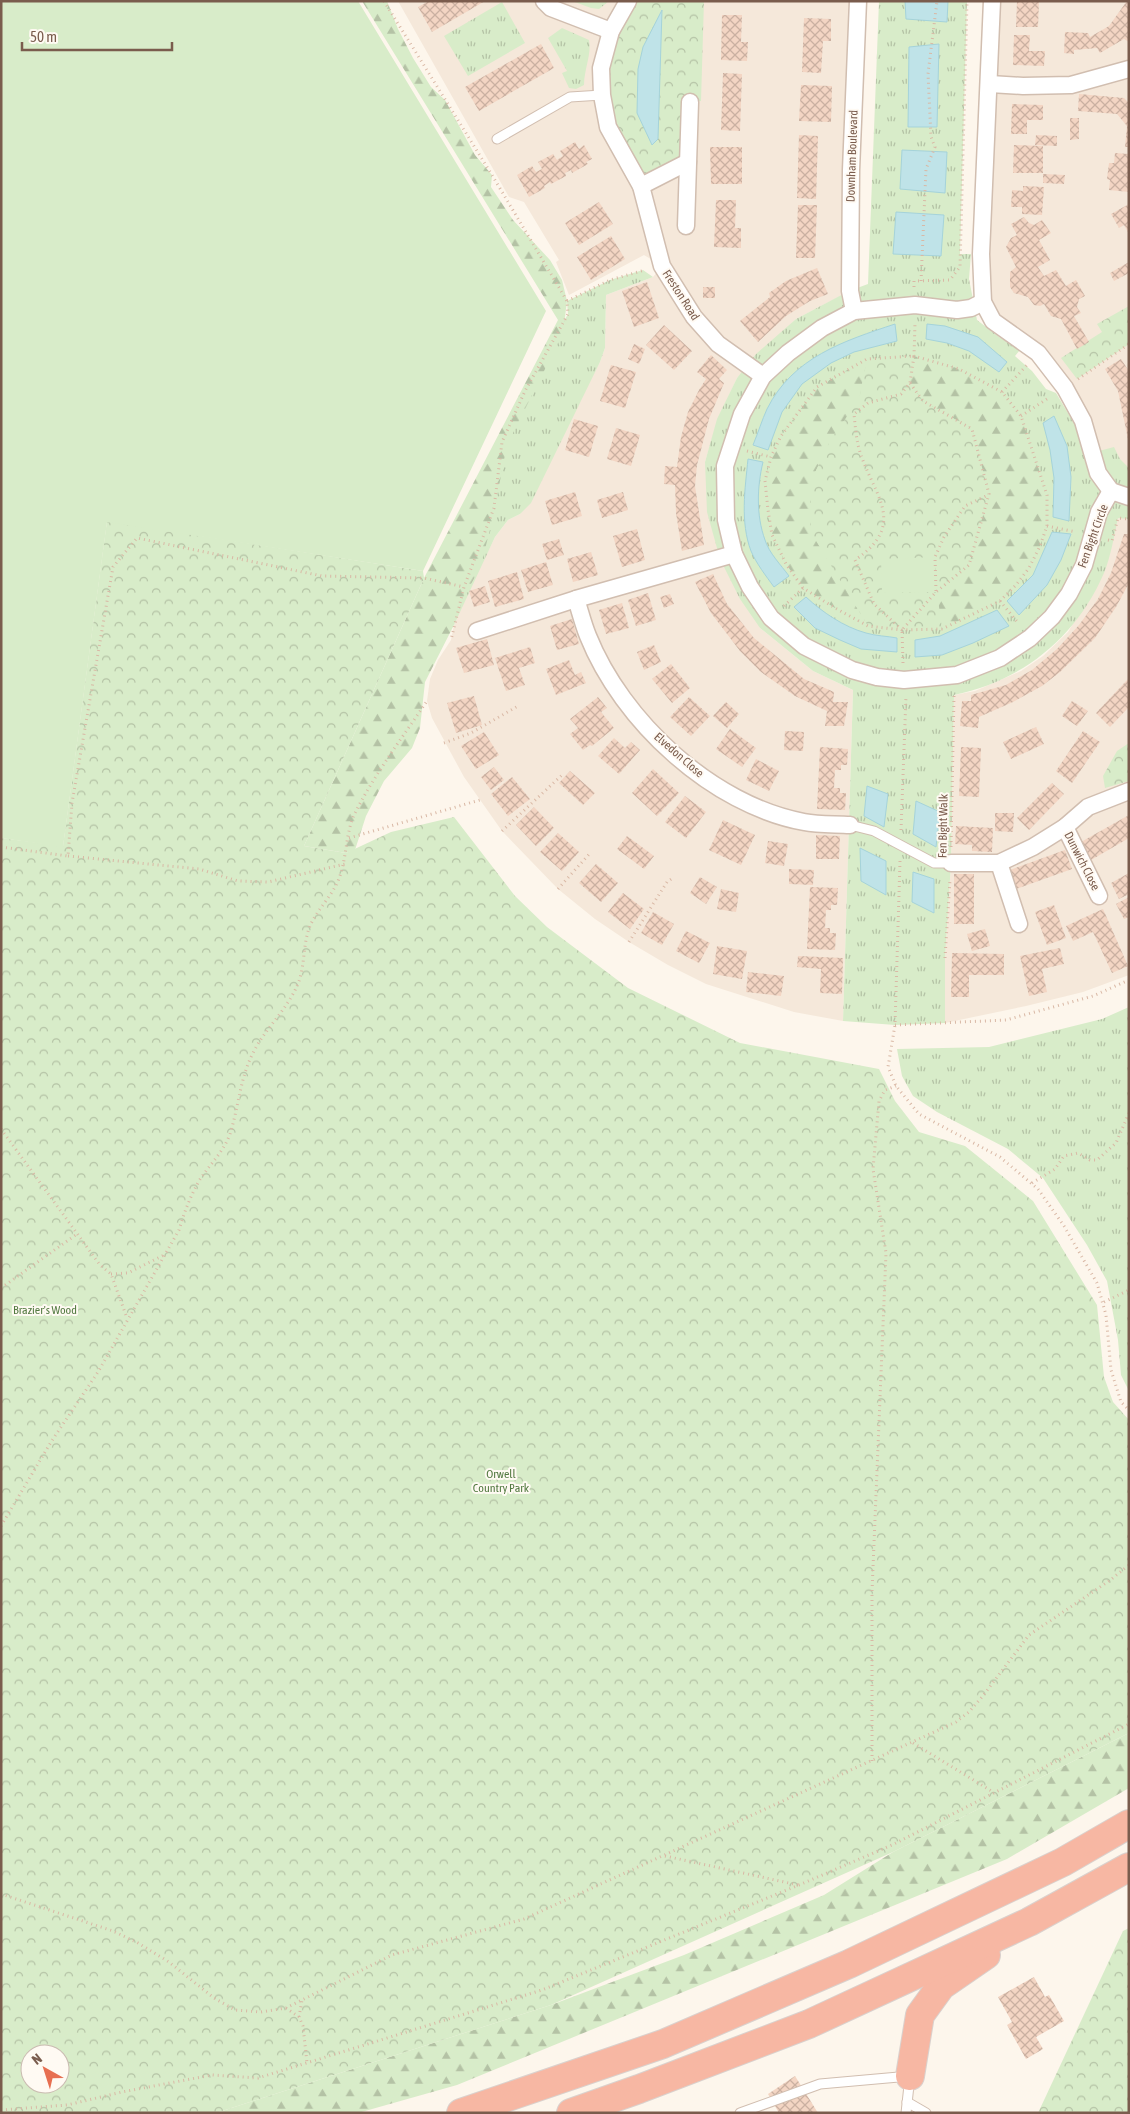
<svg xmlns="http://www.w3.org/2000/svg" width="1130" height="2114" viewBox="0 0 1130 2114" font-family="'Asap Condensed',sans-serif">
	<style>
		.residential { fill: #f5e8da }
		.grass { fill: url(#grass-tufts) }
		.forest { fill: url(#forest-firs) }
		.park { fill: url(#park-crowns); fill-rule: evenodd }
		.pitch { fill: #d8ecc9 }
		.water { fill: #bfe3e8; stroke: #a5d3da }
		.building { fill: url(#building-cross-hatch) }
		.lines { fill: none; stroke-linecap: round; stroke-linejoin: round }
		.lane-casing { stroke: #d1beb0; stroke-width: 11 }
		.street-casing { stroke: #d1beb0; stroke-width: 19 }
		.highway-casing { stroke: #dad1cd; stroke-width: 30 }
		.path { stroke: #d9b8a5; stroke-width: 3; stroke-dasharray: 1 4; stroke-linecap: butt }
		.lane { stroke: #fff; stroke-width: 9 }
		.street { stroke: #fff; stroke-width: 16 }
		.highway { stroke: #f7b7a3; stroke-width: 28 }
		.labels { text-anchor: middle; stroke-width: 4; stroke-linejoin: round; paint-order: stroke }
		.street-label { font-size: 12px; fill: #7a5c4d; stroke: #fffaf3 }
		.park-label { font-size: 12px; fill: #537a41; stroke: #fffaf3 }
	</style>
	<defs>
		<pattern id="grass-tufts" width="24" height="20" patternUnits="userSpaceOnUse" patternTransform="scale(1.25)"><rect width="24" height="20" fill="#d8ecc9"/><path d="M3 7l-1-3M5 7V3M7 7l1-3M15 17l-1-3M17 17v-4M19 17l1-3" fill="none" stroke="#b4c2a5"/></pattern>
		<pattern id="forest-firs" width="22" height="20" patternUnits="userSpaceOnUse" patternTransform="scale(1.25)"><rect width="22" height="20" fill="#d8ecc9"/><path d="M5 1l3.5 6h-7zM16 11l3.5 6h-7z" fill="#b4c2a5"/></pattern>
		<pattern id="park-crowns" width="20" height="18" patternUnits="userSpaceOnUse" patternTransform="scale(1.25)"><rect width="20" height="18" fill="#d8ecc9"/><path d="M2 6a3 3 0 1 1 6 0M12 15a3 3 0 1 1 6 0" fill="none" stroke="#b4c2a5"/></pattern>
		<pattern id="building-cross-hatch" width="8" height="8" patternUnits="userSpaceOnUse" patternTransform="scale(1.25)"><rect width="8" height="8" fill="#f3d5c3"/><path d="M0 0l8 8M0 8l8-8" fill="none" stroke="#cab0a1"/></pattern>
	</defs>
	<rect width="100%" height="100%" fill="#fdf6ec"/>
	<g class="residential">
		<polygon points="398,1 858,1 850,291 796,319 737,378 718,419 705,462 760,628 813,671 853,690 843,1021 794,1012 706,984 668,965 629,942 595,919 558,889 502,831 464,777 432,718 427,701 430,679 438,660 451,640 454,625 465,598 495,537 508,520 520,514 600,362 605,348 606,295 653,277 662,266 644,255 569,295 556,262 559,260 524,202 509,197"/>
		<polygon points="992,1 1129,1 1129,497 1111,491 1065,388 993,321 981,254"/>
		<polygon points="1129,504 1129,975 1083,992 1026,1006 945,1023 945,958 951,863 954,695 975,691 1021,671 1043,656 1068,632 1104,572 1118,518"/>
	</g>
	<g class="grass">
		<polygon points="572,1 609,1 599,9 591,8"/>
		<path d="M879 1H967L960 254H971L969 279 977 320 999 337 1020 350 1015 356 1032 371 1046 389 1056 393 1078 430 1084 455 1114 447 1120 459 1129 468V519L1118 518C1114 536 1111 556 1104 573 1076 638 1022 681 954 695L951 863 945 958V1023L895 1025 843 1021 853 690 813 671 760 628 740 599 720 559 707 512 705 462 717 419 737 378 756 354 796 319 849 291 868 284Z"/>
		<polygon points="502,2 525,43 468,76 444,36"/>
		<path d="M562 28 589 40C592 53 584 70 584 85L576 89 569 88 562 73 567 71 548 38Z"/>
		<polygon points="643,270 653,277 606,295 605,348 600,362 531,503 520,514 508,520 495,537 454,625 502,442 525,391 568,314 567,301 610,280"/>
		<polygon points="1129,1007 1129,1391 1121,1375 1118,1340 1107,1281 1087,1245 1043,1178 1008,1149 937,1112 913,1096 902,1076 897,1049 989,1047 1102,1019"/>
	</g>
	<g class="forest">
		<polygon points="362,1 387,1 398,29 413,58 431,87 445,100 475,155 492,175 491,187 513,220 550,260 562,280 567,301 563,333 510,439 505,455 492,522 480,568 463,598 454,625 425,682 420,728 412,748 384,781 366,816 355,850 346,853 304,846 424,578 558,320"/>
		<polygon points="914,356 959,369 1002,392 1021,416 1047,495 1047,526 1040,546 1029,568 1016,585 1000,601 942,629 936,592 969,565 972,429 923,401 910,383"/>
		<polygon points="867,359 859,400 831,439 810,483 810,530 868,626 835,608 803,588 786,564 772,535 765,481 771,457 781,436 817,387"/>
		<polygon points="1129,1733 1129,1788 1007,1859 457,2085 358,2113 216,2113 551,2005 684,1955 824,1895 893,1852"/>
	</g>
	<g class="park">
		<polygon points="628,1 704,1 701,101 690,102 688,162 641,186 602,95 611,31"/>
		<polygon points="1129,306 1129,344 1077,379 1061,358 1102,332 1097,324"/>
		<polygon points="914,356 910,383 923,401 972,429 989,494 969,565 937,592 942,629 902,630 868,626 810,531 810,483 831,439 859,400 867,359"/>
		<path d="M107 521 423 571 424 578 304 846 346 853 391 832 454 817 515 896 547 927 628 988 740 1043 879 1069 895 1101 919 1132 965 1146 1033 1201 1097 1305 1104 1377 1113 1402 1129 1420V1733L893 1852 551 2005 216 2113H1V838L63 846ZM30 2054H60V2084H30Z"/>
		<polygon points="1129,743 1129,781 1105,788 1103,776 1117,751"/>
		<polygon points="1129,1928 1129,2113 1038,2113 1123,1931"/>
	</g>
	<g class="pitch">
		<polygon points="1,1 358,1 546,311 423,571 107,522 63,847 1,838"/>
		<polygon points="935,557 936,592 882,593 881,559"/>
	</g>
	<g class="water">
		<polygon points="905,1 948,1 947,22 906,19"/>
		<polygon points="662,10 658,139 652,145 637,113 638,69 643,47"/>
		<polygon points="939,44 937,127 908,127 909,47"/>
		<polygon points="902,150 947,152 945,193 900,189"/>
		<polygon points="896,212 944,215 941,256 893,254"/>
		<path d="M895 324 897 341 854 352 831 363 802 384 782 412 768 450 753 445C758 433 762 420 767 409 793 357 844 341 895 324Z"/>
		<polygon points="927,324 945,326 978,337 1007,362 999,372 969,351 947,343 926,339"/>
		<polygon points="1054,416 1067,446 1071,477 1069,521 1053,517 1054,478 1050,450 1043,423"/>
		<path d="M748 459 763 462C757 487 756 515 765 540 769 553 781 565 789 576L774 587C766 576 756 563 751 551 740 522 745 489 748 459Z"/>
		<polygon points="1052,532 1071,534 1061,560 1047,585 1019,615 1007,601 1033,575"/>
		<path d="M806 597C822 612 844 627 866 633 876 636 887 636 897 638V652L861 649 840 640 815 628 794 607Z"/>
		<polygon points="997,610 1009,626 973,643 942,655 915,657 915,640 940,636"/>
		<polygon points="867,786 888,794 884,827 864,816"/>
		<polygon points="916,801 940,812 936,847 913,834"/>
		<polygon points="860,848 886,861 886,895 861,881"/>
		<polygon points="913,872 934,879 934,913 912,902"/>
	</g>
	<g class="building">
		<polygon points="429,1 485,1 432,32 418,7"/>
		<polygon points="1017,1 1039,1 1038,27 1016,27"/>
		<polygon points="1127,1 1129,1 1129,42 1124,39 1100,53 1097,48 1074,50 1074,54 1064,53 1065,32 1088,33 1090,37 1109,26"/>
		<polygon points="722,15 742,15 741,42 748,42 747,61 721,60"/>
		<polygon points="804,18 831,19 831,41 823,41 821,73 802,72"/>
		<polygon points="1014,35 1030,35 1029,51 1045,51 1044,66 1013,65"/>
		<polygon points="541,44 554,68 479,111 465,87"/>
		<polygon points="723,73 742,74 740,131 721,130"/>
		<polygon points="801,85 832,86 831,122 799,121"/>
		<polygon points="1079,94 1124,98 1129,103 1129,147 1125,147 1127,126 1117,114 1078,111"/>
		<polygon points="1012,104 1043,105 1043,120 1027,120 1027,134 1011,134"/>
		<polygon points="1070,118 1079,118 1079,139 1070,140"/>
		<polygon points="799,135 818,136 816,199 797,198"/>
		<polygon points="1036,135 1057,136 1057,146 1035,145"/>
		<polygon points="575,142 579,149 584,145 592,159 586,162 588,164 572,173 571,170 565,173 566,176 551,184 550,182 544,186 545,188 529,197 517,175 532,166 536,172 542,169 538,162 553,154 557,160 563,156 560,151"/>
		<polygon points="1014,145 1043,146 1043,173 1013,173"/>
		<polygon points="710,147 742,147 742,184 711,184"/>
		<polygon points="1115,153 1129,154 1129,192 1109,190 1110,180 1107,179 1109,163 1114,163"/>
		<polygon points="1043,174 1065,175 1064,184 1043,183"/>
		<polygon points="1023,186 1044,187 1042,215 1022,214 1022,207 1011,207 1012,190 1023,191"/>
		<polygon points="716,200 736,200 735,228 741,228 741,248 714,247"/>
		<polygon points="599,202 613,224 579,245 565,223"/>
		<polygon points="1129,204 1129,234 1124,225 1119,228 1111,214"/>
		<polygon points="798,205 817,205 815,258 796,258"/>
		<polygon points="1024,217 1029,223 1034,225 1042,220 1051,233 1039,240 1050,260 1038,267 1044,276 1056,270 1066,286 1076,280 1085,296 1079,299 1077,307 1081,313 1074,316 1089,342 1077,349 1061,319 1051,316 1044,304 1040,306 1034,305 1028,297 1014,293 1010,287 1010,272 1016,267 1006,247 1011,238 1017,235 1011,224"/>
		<polygon points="611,236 625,259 591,280 577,257"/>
		<polygon points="1129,262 1129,273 1114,281 1110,273"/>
		<polygon points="817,268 828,294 810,301 786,316 758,342 740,321 770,297 769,293 786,281"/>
		<polygon points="647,282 659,318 634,327 622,291"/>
		<rect x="703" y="287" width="12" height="11"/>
		<polygon points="664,325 692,351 674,370 646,345"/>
		<polygon points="634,344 645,349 639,364 628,359"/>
		<polygon points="711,355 727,370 719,379 724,383 709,419 697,465 695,486 704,545 682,551 676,513 675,485 664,484 665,466 677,467 681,437 688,412 699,390 706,379 697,372"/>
		<polygon points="1121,359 1129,371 1128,439 1118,391 1105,369"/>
		<polygon points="611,365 636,372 625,408 600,401"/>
		<polygon points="574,419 598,426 589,457 565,450"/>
		<polygon points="616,428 640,435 631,466 607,459"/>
		<polygon points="575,492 582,516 552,525 545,501"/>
		<polygon points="623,492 628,510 602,518 597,500"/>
		<polygon points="637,529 645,560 622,567 613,536"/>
		<polygon points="1124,534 1129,534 1129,583 1116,607 1095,638 1060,672 1042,686 1013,702 979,717 978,728 960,726 962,701 971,701 971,695 1006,685 1032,670 1057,649 1079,625 1098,599 1111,573"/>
		<polygon points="559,539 564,555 547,560 542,544"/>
		<polygon points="591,552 598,575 573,582 567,559"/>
		<polygon points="546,562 553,585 528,592 521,570"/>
		<polygon points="517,572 524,599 495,607 488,581"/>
		<polygon points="713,574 727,604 754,638 804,679 834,692 833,702 848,702 844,726 825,726 827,711 795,696 761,672 740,651 711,613 695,582"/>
		<polygon points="485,586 490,602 474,607 469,591"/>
		<polygon points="648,593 656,620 636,626 628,600"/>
		<polygon points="670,594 674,604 664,608 660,597"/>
		<polygon points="622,603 629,628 606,634 599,610"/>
		<polygon points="572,619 579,644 557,650 550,626"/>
		<polygon points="487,639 494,665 464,673 456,648"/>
		<polygon points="654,645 661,662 644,670 637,652"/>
		<polygon points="530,647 535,663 519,668 525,685 506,691 495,658"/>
		<polygon points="569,660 575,675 581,672 586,683 556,695 546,669"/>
		<polygon points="671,664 690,688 672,703 652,679"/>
		<polygon points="1129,678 1129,707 1110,727 1096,713"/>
		<polygon points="474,696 482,725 456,733 447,703"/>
		<polygon points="598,697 607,708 601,712 614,728 592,746 590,745 583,750 570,734 578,728 570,719"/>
		<polygon points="689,697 710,716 691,736 670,717"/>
		<polygon points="1072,701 1088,711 1077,726 1062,716"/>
		<polygon points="726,702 739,714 727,728 713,716"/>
		<polygon points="1036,727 1044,744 1011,759 1003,742"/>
		<polygon points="730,729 756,748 742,767 716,749"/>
		<polygon points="785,731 804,732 803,751 784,750"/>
		<polygon points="1083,731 1100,742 1072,783 1056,771"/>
		<polygon points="484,732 499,755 476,769 461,746"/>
		<polygon points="614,738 625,748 631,742 640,750 619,774 598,756"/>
		<polygon points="820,747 848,749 847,765 841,765 841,770 835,770 834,788 840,788 840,793 846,793 845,810 817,809"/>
		<polygon points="961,747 981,748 979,797 959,796"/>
		<polygon points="756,759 779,771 769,791 746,780"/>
		<polygon points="494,767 504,780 491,790 481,777"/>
		<polygon points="653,769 679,793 657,816 632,793"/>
		<polygon points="570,771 595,793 583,805 559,783"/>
		<polygon points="512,777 530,799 508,816 491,794"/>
		<polygon points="1052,783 1064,794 1029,830 1017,818"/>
		<polygon points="685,796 706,812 686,838 665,822"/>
		<polygon points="534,807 554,828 536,846 516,825"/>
		<polygon points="995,813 1014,813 1013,832 995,831"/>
		<polygon points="1129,815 1129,838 1091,860 1081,842"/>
		<polygon points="723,820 755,835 741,865 709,850"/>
		<polygon points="956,826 993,828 992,852 972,851 972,845 955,844"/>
		<polygon points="558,833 579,852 562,871 540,852"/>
		<polygon points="816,835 840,836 839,859 816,859"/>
		<polygon points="627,836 654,856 644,869 617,849"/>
		<polygon points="768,841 788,844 784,866 765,863"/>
		<polygon points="1065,850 1072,869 1016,889 1010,870"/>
		<polygon points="596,864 618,883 601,902 579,883"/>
		<polygon points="789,869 814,870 813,885 789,884"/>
		<polygon points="1129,873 1129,894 1119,899 1111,883"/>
		<rect x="954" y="874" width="20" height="50"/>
		<polygon points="700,877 717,887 706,904 690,893"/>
		<polygon points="810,887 838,888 837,905 831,905 831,910 826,910 825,928 830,928 830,933 836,933 835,950 807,949"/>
		<polygon points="721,889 739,893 736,912 717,909"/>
		<polygon points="623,893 644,909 630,929 608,912"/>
		<polygon points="1129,897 1129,917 1124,919 1116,904"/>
		<polygon points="1054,905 1066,938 1047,945 1035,912"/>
		<polygon points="1103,909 1128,966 1112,973 1093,932 1073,941 1066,926"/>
		<polygon points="653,912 674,924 662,945 641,933"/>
		<polygon points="985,929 990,946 972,951 967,934"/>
		<polygon points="686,931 710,943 699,963 676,951"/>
		<polygon points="717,946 747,951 742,979 713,974"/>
		<polygon points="1060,948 1064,964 1042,969 1047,992 1029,996 1020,956"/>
		<polygon points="952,953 1004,954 1004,975 969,975 969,997 951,997"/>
		<polygon points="798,956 843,958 842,994 820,993 821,969 797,967"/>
		<polygon points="748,972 784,976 781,996 746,992"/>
		<polygon points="1034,1977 1045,1997 1049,1995 1064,2021 1036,2037 1043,2049 1026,2059 1007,2025 1012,2022 998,1997"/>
		<polygon points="795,2076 818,2113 779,2113 768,2094"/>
	</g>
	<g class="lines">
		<g class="lane-casing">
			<g id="lane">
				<polyline points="497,139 570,97 602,95"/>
				<polyline points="850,825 874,831 934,863 951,863"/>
				<polyline points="907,2102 926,2113"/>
				<polyline points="740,2113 820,2084 910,2076 906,2113"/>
			</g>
		</g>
		<g class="street-casing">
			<g id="street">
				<polyline points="544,1 551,8 611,31"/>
				<polyline points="628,1 611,31 601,68 602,95 608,127 641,186 662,266 694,317 718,344 763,376"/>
				<polyline points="992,1 981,254 983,302 993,321 1038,353 1065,388 1083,421 1098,473 1111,491"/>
				<polyline points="990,84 1023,86 1071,85 1129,69"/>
				<polyline points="641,186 688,162"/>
				<polyline points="686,226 690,102"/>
				<polyline points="983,302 971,308 957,310 915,305 854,311 822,328 788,353 763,376 742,414 725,466 726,520 734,554 750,587 771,618 804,646 852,670 877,677 904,680 957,675 1000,658 1030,638 1052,617 1069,594 1084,565 1099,512 1111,491"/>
				<polyline points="854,311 850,291 851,170 858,1"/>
				<polyline points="1111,491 1129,497"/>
				<path d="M734 554 576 599C580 611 583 624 588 636 622 721 712 805 804 822 819 825 835 824 850 825"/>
				<polyline points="477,631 576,599"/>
				<polyline points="1065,827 1099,896"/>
				<polyline points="951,863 999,863 1033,847 1065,827 1088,807 1129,791"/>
				<polyline points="999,863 1019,924"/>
			</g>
		</g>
		<g class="highway-casing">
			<g id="highway">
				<polyline points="910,2076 920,2015 941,1986 986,1955"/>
				<polyline points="461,2113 663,2044 849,1964 1063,1862 1129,1824"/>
				<polyline points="571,2113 639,2089 809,2024 1029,1922 1129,1867"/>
			</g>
		</g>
		<g class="path">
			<polyline points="384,1 492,175 567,301 568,314 525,391 502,442 494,508 464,587 451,640"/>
			<polyline points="921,281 926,169 935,147 931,137 928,74 937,1"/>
			<polyline points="914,287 914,281 950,280 960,267 967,1"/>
			<polyline points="567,301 610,280 645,270"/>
			<polyline points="1078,379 1129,344"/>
			<polyline points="1002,392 1027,365"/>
			<polyline points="1021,416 1050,397"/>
			<polyline points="747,451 771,457"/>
			<polyline points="1047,526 1076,532"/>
			<polyline points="1108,540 1112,541 1118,518 1129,519"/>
			<polyline points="936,591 935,557 944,537 965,506 988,495"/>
			<polyline points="1000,601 1019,624"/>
			<polyline points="784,606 803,588"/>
			<path d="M902 630 874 604 855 560C911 522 870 493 858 445 856 435 855 424 854 414L868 403 901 394 910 383 914 356 867 359 817 387 781 436 771 457 765 481 768 510 772 535 786 564 803 588 835 608 868 626 902 630 942 629 1000 601 1016 585 1029 568 1040 546 1047 526V495L1021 416 1002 392 959 369 914 356 915 323"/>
			<polyline points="903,663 902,630 936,592 969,565 989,494 972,429 923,401 910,383"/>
			<polyline points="444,743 471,733 518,706"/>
			<polyline points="901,830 906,696"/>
			<polyline points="502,831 562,775"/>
			<polyline points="349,838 480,800"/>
			<polyline points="1,847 68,856 72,803 113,567 137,538 322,576 424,578 464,587"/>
			<polyline points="951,847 954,695"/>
			<polyline points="68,856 199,869 238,881 268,882 345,864"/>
			<polyline points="900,861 895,1025 888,1067 896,1086 919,1114 1000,1157 1038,1189 1064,1226 1097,1283 1106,1315 1111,1370 1121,1402 1129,1410"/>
			<polyline points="558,889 591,852"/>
			<polyline points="629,942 667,882 674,877"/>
			<polyline points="945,958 950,880"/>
			<polyline points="895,1025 1006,1020 1093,996 1129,980"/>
			<polyline points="1,1129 100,1265 111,1274 127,1318"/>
			<polyline points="1032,1183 1055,1169 1064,1156 1078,1153 1090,1160 1097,1160 1116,1143 1129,1113"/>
			<polyline points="111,1274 128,1273 164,1255"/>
			<polyline points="1,1288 77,1234"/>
			<polyline points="1104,1302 1129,1290"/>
			<path d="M1 1526 51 1442 98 1372 179 1230C184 1213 190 1197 199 1181 209 1165 223 1153 230 1134 239 1106 240 1077 254 1051 267 1026 289 1008 299 981 305 964 303 943 310 926 317 910 331 897 338 881 347 860 345 836 354 815 374 775 402 738 427 701"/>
			<polyline points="913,1743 993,1792"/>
			<polyline points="872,1761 872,1592 886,1253 873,1169 879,1101 885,1090 896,1086"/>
			<polyline points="665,1856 798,1885"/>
			<polyline points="1,1894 113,1931 138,1943 169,1962 214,1998 235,2010 261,2012 286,2008 392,1955 524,1919 956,1722 969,1712 982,1697 1029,1635 1109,1581 1129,1565"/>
			<polyline points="286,2008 299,2017 303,2026 307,2063"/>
			<polyline points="299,2017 302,2000"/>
			<polyline points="1,2110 67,2105 122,2092 212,2075 258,2078 542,1990 799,1885 892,1845 1129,1724"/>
		</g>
		<use href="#lane" class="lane"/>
		<use href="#street" class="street"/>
		<use href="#highway" class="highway"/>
	</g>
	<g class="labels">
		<g class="street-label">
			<text transform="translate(852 156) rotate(-88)" y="4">Downham Boulevard</text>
			<text transform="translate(681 295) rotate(57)" y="4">Freston Road</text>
			<text transform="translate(1093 536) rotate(-70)" y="4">Fen Bight Circle</text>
			<text transform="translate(679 755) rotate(41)" y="4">Elvedon Close</text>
			<text transform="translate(943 826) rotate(-89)" y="4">Fen Bight Walk</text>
			<text transform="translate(1082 861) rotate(63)" y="4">Dunwich Close</text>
		</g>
		<g class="park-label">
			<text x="45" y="1314">Brazier's Wood</text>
			<text x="501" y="1478">Orwell<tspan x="501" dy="14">Country Park</tspan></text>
		</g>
	</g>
	<rect width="1130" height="2114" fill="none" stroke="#7a5c4d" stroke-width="5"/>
	<g transform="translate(45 2069) rotate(321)"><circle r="24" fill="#fffaf3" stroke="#cabbb1"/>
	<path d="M0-4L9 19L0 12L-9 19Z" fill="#e76f51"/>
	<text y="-8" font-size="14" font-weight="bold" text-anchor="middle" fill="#7a5c4d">N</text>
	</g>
	<path d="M22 42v8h150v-8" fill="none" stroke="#7a5c4d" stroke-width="2.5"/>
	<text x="30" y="42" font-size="15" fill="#7a5c4d" stroke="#fffaf3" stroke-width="4" paint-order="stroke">50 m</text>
</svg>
